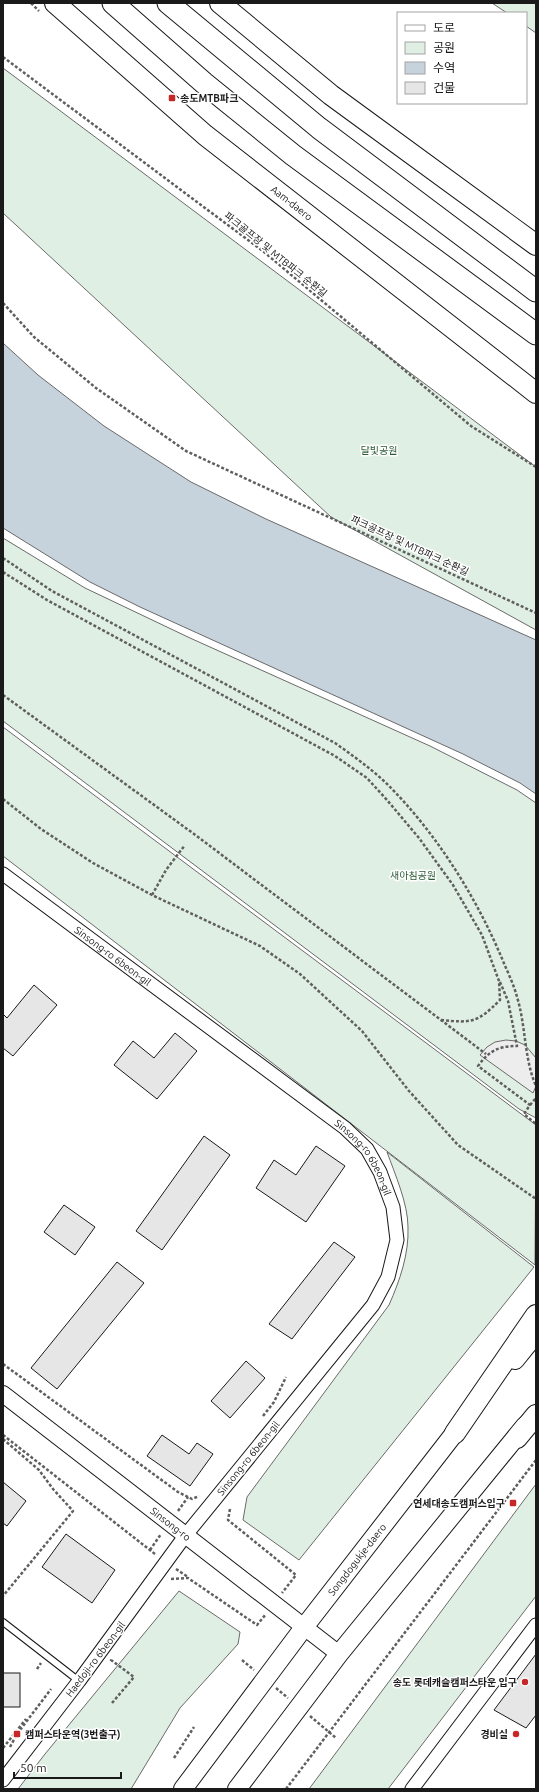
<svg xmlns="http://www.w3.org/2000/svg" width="539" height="1792" viewBox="0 0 539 1792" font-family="Ubuntu,'Noto Sans KR',sans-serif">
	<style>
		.green { fill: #e0efe3; stroke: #6a6a6a }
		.parking { fill: #ededed; stroke: #6a6a6a }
		.water { fill: #c6d2dc; stroke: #6a6a6a }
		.building { fill: #e6e6e6; stroke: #1a1a1a }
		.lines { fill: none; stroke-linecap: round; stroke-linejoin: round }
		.service-casing { stroke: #1a1a1a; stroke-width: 8 }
		.minor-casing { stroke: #1a1a1a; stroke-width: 15 }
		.tertiary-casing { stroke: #1a1a1a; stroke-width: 18 }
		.secondary-casing { stroke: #1a1a1a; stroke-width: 20 }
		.primary-casing { stroke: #1a1a1a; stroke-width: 22 }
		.trunk-casing { stroke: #1a1a1a; stroke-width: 23 }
		.path { stroke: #5f5f5f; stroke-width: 2.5; stroke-dasharray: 3 2; stroke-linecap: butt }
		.service { stroke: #fff; stroke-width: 6 }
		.minor { stroke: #fff; stroke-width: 13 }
		.tertiary { stroke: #fff; stroke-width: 16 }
		.secondary { stroke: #fff; stroke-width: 18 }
		.primary { stroke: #fff; stroke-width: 20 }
		.trunk { stroke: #fff; stroke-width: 21 }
		.poi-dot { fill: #c62828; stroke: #fff; stroke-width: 1.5 }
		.labels { text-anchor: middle; stroke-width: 3; stroke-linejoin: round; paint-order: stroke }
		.poi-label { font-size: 10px; font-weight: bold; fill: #1a1a1a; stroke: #fff; text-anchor: end }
		.street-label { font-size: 10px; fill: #1a1a1a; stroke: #fff }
		.park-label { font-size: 10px; fill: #2b5a34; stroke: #fff }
	</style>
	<rect width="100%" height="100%" fill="#fff"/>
	<g class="green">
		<polygon points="492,3 536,3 536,33 526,26 526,13 507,13"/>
		<polygon points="3,68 536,467 536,630 331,517 3,213"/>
		<polygon points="3,538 85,588 190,638 430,746 517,790 536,803 536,1118 519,1109 3,721"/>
		<polygon points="3,727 536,1125 535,1265 3,856"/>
		<path d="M387 1152 534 1267 299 1560 243 1520 247 1497 389 1305C400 1280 409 1254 408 1227 408 1204 395 1174 387 1152Z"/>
		<polygon points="536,1484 536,1596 388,1789 309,1789"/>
		<polygon points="179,1591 240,1632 238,1644 180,1708 131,1789 18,1789 45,1754"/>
	</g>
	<polygon class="parking" points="506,1040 516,1041 525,1045 536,1058 536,1086 533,1093 480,1055 487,1047 495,1042"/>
	<polygon class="water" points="3,343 38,375 104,426 191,482 266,519 536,640 536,794 520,783 463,754 140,607 90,582 3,528"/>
	<g class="building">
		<polygon points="34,985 57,1005 13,1056 3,1048 3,1014 7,1018"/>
		<polygon points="175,1033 197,1051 157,1099 114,1065 133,1041 154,1058"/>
		<polygon points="204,1136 230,1155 162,1250 136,1231"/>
		<polygon points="316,1146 345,1166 306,1222 256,1188 274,1160 296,1175"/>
		<polygon points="64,1205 95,1227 75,1255 44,1232"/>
		<polygon points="334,1242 355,1257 292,1339 269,1324"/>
		<polygon points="117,1262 144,1283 57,1389 31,1368"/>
		<polygon points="246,1361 265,1378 230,1418 211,1401"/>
		<polygon points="162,1435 189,1454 197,1443 213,1454 190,1486 147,1456"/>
		<polygon points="3,1482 26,1501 7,1526 3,1523"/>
		<polygon points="66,1534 115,1570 92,1603 42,1567"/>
		<polygon points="536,1654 536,1715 526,1728 494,1710"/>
		<rect x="3" y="1673" width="17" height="34"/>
	</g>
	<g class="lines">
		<g class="service-casing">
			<polyline id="service" points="3,1622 79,1681"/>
		</g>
		<g class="minor-casing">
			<g id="minor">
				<path id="s1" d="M3 874 345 1128 367 1149 380 1172 393 1207 397 1240 388 1277 373 1305 185 1536 79 1681 3 1780"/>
				<polyline points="412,1789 536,1625"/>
			</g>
		</g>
		<g class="tertiary-casing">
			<g id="tertiary">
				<path id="s2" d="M3 1394 339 1654"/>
			</g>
		</g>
		<g class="secondary-casing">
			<g id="secondary">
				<polyline points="515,1360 536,1334"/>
				<path id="s3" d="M183 1789 305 1626 464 1421"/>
				<polyline points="237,1789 339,1654 525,1426"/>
			</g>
		</g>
		<g class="primary-casing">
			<g id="primary">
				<path id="s4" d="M55 3 205 135 536 393"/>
				<polyline points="220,3 331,95 536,245"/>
				<polyline points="455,1433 536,1315"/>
				<polyline points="517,1438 536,1415"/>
			</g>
		</g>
		<g class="trunk-casing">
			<g id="trunk">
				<polyline points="113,3 204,83 293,155 536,334"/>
				<polyline points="168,3 319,128 536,291"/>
			</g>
		</g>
		<g class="path">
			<polyline points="31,3 39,11"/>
			<polyline points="3,57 264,252 471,426 536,467"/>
			<polyline points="3,303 34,337 96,388 186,451 536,613"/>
			<path d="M3 558 52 591 335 743C352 755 369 767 385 782 435 831 476 896 503 961 508 973 514 985 517 997 526 1026 524 1059 536 1086"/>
			<path d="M3 572 47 600 335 756 367 778 387 800 419 838 453 885 482 935 499 981 500 1000C477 1023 472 1023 441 1020"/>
			<polyline points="3,695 194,834 486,1054"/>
			<polyline points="3,799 41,829 93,863 152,895 260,946 300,974 362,1031 409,1091 458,1145 536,1199"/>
			<polyline points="152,895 166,870 185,845"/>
			<path d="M500 982 508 1001 517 1046C498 1046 489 1051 478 1066L530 1105 524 1114 536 1124"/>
			<polyline points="530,1105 536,1098"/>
			<polyline points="3,1364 178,1492 192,1499 199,1496"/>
			<polyline points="263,1416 274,1402 286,1377"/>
			<polyline points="3,1435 155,1554"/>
			<polyline points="3,1439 39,1470 53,1489 73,1511 3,1596"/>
			<polyline points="230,1509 228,1520 296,1575 282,1593"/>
			<polyline points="178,1511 188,1497"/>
			<polyline points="150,1550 161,1534"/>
			<polyline points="176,1569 188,1577"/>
			<polyline points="171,1579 188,1578 257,1625 266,1614"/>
			<polyline points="242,1660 254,1670"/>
			<polyline points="37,1669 41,1663"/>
			<polyline points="276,1688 288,1698"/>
			<polyline points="112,1703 134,1677 111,1660 112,1659"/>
			<polyline points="310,1716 336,1738"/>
			<polyline points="10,1747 17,1734 51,1689"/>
			<polyline points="3,1748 26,1719"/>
			<polyline points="174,1758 194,1727"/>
			<polyline points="286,1789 536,1460"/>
		</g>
		<use href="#service" class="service"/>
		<use href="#minor" class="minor"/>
		<use href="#tertiary" class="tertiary"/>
		<use href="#secondary" class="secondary"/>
		<use href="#primary" class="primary"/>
		<use href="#trunk" class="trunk"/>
	</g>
	<g class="poi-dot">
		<rect x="168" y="94" width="8" height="8" rx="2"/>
		<rect x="509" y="1499" width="8" height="8" rx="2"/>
		<circle cx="525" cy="1682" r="4"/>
		<rect x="13" y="1730" width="8" height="8" rx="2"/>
		<circle cx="516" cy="1734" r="4"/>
	</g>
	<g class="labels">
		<g class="poi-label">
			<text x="180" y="102" text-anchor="start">송도MTB파크</text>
			<text x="505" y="1507">연세대송도캠퍼스입구</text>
			<text x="517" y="1686">송도 롯데캐슬캠퍼스타운 입구</text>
			<text x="25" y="1738" text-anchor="start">캠퍼스타운역(3번출구)</text>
			<text x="508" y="1738">경비실</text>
		</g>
		<g class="street-label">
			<text dy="4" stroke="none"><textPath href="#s4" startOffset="310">Aam-daero</textPath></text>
			<text transform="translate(276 254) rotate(39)" y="4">파크골프장 및 MTB파크 순환길</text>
			<text transform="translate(410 545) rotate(25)" y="4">파크골프장 및 MTB파크 순환길</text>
			<text dy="4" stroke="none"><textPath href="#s1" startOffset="137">Sinsong-ro 6beon-gil</textPath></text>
			<text dy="4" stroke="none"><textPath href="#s1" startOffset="461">Sinsong-ro 6beon-gil</textPath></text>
			<text transform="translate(248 1458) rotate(-51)" y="4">Sinsong-ro 6beon-gil</text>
			<text dy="4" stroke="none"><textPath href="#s2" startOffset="212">Sinsong-ro</textPath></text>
			<text dy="4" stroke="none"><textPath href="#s3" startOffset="288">Songdogukje-daero</textPath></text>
			<text transform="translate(95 1659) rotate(-53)" y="4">Haedoji-ro 6beon-gil</text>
		</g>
		<g class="park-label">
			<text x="379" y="454">달빛공원</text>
			<text x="413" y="879">새아침공원</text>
		</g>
	</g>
	<rect width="539" height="1792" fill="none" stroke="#1a1a1a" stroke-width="8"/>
	<rect x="397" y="12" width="130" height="92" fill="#ffffff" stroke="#a3a3a3"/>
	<rect x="405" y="25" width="20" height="6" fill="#ffffff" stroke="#a3a3a3"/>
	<text x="433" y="32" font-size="12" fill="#1a1a1a">도로</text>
	<rect x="405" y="42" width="20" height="12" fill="#e0efe3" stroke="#a3a3a3"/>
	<text x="433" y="52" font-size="12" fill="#1a1a1a">공원</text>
	<rect x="405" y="62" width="20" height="12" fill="#c6d2dc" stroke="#a3a3a3"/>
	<text x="433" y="72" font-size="12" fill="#1a1a1a">수역</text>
	<rect x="405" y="82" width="20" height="12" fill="#e6e6e6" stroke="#a3a3a3"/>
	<text x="433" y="92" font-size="12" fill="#1a1a1a">건물</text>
	<path d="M14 1772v6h107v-6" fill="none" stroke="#1a1a1a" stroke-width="2"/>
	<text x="20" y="1772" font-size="12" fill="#1a1a1a" stroke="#ffffff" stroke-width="3" paint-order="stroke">50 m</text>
</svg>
